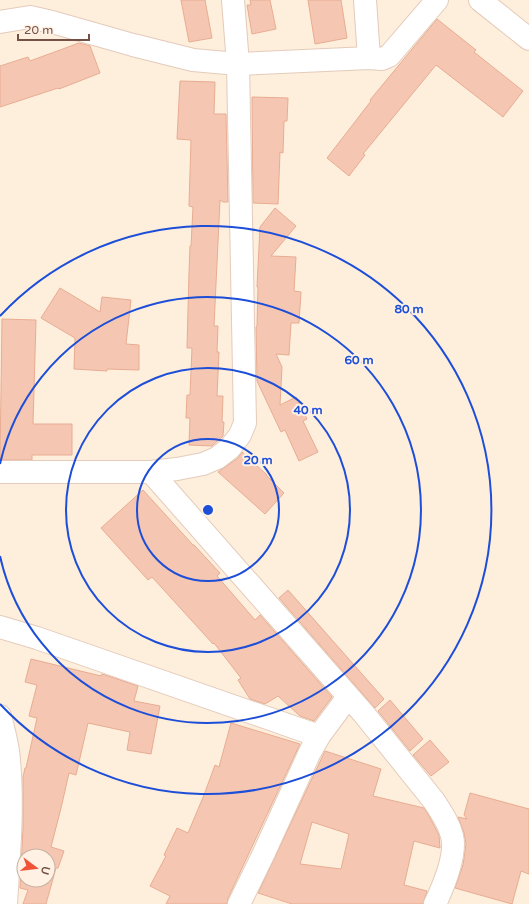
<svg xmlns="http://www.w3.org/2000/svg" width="529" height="904" viewBox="0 0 529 904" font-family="'Varela Round',sans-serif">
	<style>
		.building { fill: #f5c7b2; stroke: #e8ac92; fill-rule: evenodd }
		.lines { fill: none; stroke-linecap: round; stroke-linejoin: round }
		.minor-casing { stroke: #e4cbbb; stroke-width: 24 }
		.minor { stroke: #fff; stroke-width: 22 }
		.ring { fill: none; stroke: #1d4ed8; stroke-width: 2 }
		.centre { fill: #1d4ed8; stroke: #fff2e4; stroke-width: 2 }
		.ring-label { font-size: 12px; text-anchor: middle; font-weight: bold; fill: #1d4ed8; stroke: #fff2e4; stroke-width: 4; stroke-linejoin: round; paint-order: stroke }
	</style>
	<rect width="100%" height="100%" fill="#feeedc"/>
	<g class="building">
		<polygon points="181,0 205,0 212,38 189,42"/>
		<polygon points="250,0 270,0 276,29 252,34 247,5 251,5"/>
		<polygon points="308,0 341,0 347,38 315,44"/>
		<polygon points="437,19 476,50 474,52 523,91 503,117 436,65 363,154 365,155 349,176 327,158 371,101 370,100"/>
		<polygon points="79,43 90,46 100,73 59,89 58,88 0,107 0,66 28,57 30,61"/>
		<polygon points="180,81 215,82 214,114 226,114 228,202 223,202 220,200 214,326 218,326 217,352 219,352 217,396 223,396 222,422 224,422 223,436 212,446 189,445 190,418 186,418 187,395 190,395 192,348 187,348 189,273 190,246 191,246 193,207 189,206 191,140 177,139"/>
		<polygon points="252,97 288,98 287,121 284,121 283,153 280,152 278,204 253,203"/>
		<polygon points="275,208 296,226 271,256 296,257 294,291 301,292 299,323 291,323 289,355 276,354 282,367 280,405 296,397 307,419 303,421 318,452 299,461 285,430 281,432 257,381 256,327 257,326 258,287 257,287 260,227"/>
		<polygon points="60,288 100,312 102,297 131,300 126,344 139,345 139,370 107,369 107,371 74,369 75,338 41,318"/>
		<polygon points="2,319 36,320 33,424 72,424 72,455 32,455 32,460 0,460"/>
		<polygon points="242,452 267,475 266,475 284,493 265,514 218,472 238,458"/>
		<polygon points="143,490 193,545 194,545 220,573 217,576 255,620 260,615 332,697 314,721 300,716 278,696 265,704 250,699 238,680 241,678 214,643 213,644 152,577 148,580 101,528"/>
		<polygon points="288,590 384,699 375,708 279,598"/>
		<path d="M31 659 101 676 102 674 138 686 134 701 160 706 151 754 127 750 130 732 88 723 76 775 69 773 61 808 51 847 64 851 58 868H56L46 904H23L28 890 20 888 23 828V777L25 768H26L37 718 29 716 37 685 25 682ZM24 856H48V880H24Z"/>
		<polygon points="390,700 423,739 410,751 378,711"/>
		<polygon points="231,723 300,744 228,898 227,904 166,904 170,896 150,886 166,856 164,855 177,828 188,833 204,795 215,765 219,767"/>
		<polygon points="430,740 449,762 431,776 413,755"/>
		<path d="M325 751 381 769 373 796 424 808 429 816 439 835 440 848 414 841 404 885 427 891 423 904H292L258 893ZM312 822 349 834 341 869 300 864Z"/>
		<polygon points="470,793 529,809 529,874 521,871 512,904 455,888 463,865 466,844 464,833 458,817 467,819 464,815"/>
	</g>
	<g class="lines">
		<g class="minor-casing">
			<g id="minor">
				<polyline points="365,0 369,58"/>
				<polyline points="480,0 529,39"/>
				<polyline points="0,22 30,17 52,22 133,45 193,60 238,64 369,58 382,59 389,56 437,0"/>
				<polyline points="0,472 151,472 177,469 203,464 217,458 230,448 240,435 245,423 238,64 233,0"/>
				<path d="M151 472 364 714 434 801C441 812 449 823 452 836 457 855 443 887 435 904"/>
				<polyline points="0,627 37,638 319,736"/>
				<path d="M0 716C3 727 6 739 8 751 14 802 9 854 6 904"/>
				<polyline points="239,904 263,855 310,752 319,736 348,697"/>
			</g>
		</g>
		<use href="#minor" class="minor"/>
	</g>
	<g class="ring">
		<circle cx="208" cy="510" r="71"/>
		<circle cx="208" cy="510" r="142"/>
		<path d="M0 464A213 213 0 1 1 0 556"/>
		<path d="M0 316A284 284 0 1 1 0 704"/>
	</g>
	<circle cx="208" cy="510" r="6" class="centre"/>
	<g class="ring-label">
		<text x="409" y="313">80 m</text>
		<text x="359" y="364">60 m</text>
		<text x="308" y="414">40 m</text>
		<text x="258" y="464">20 m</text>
	</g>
	<g transform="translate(36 868) rotate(105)"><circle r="19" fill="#fff2e4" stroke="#c7b2a4"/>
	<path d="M0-3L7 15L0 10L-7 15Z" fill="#f15238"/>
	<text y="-6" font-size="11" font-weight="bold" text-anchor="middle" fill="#745144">U</text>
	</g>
	<path d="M18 34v6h71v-6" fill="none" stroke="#745144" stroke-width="2"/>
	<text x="24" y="34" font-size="12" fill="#745144" stroke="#fff2e4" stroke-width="3" paint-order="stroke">20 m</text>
</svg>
